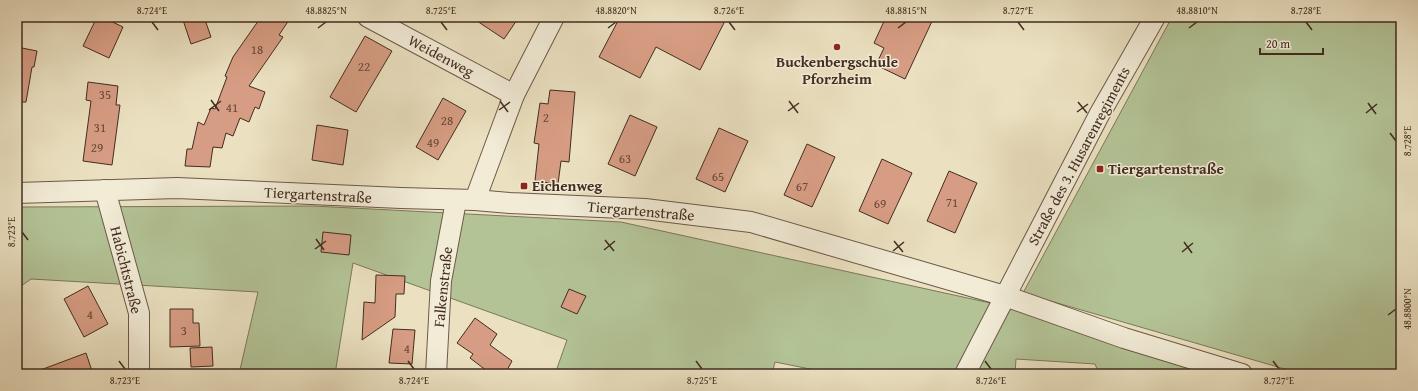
<svg xmlns="http://www.w3.org/2000/svg" width="1418" height="391" viewBox="0 0 1418 391" font-family="'Gentium Book Plus',serif">
	<style>
		.green { fill: #b3c396; stroke: #7b785b }
		.building { fill: #d79d84; stroke: #432c20 }
		.lines { fill: none; stroke-linecap: round; stroke-linejoin: round }
		.minor-casing { stroke: #6d5948; stroke-width: 22 }
		.minor { stroke: #f2ecd7; stroke-width: 20 }
		.ticks { fill: none; stroke: #432c20; stroke-width: 1.5 }
		.poi-dot { fill: #8f2418; stroke: #f2ecd7; stroke-width: 1.5 }
		.labels { text-anchor: middle; stroke-width: 3; stroke-linejoin: round; paint-order: stroke }
		.number-label { font-size: 13px; fill: #684839 }
		.street-label { font-size: 15px; fill: #432c20; stroke: #f2ecd7 }
		.poi-label { font-size: 15px; font-weight: bold; fill: #432c20; stroke: #f2ecd7; text-anchor: start }
		.neatline { fill: none; stroke: #432c20; stroke-width: 1.5 }
		.ticks-label { font-size: 10px; text-anchor: middle; fill: #432c20 }
	</style>
	<rect width="100%" height="100%" fill="#ebe1c1"/>
	<filter id="stains"><feTurbulence type="fractalNoise" baseFrequency=".005" numOctaves="4"/><feColorMatrix values="0 0 0 0 .2 0 0 0 0 .09 0 0 0 0 .02 0 0 0 .5 -.17"/></filter>
	<radialGradient id="worn" r=".72"><stop offset=".6" stop-color="#630" stop-opacity="0"/><stop offset="1" stop-color="#630" stop-opacity=".3"/></radialGradient>
	<g class="green">
		<polygon points="1172,17 1401,17 1401,374 1302,374 1023,293"/>
		<polygon points="314,206 621,222 1004,306 1234,374 1099,374 1095,364 1016,359 1015,374 835,374 775,362 772,374 555,374 567,340 353,263 335,374 239,374 258,292 31,279 17,289 17,207"/>
	</g>
	<g class="building">
		<polygon points="97,17 102,17 123,27 109,58 83,46"/>
		<polygon points="182,17 204,17 211,37 191,44"/>
		<polygon points="261,17 291,17 279,35 283,37 249,86 265,92 259,109 255,107 249,122 240,118 233,136 226,133 222,148 213,147 210,167 185,166 187,149 192,149 198,122 204,125 211,108 215,109 227,77 225,76 233,57"/>
		<polygon points="471,17 519,17 504,39"/>
		<polygon points="620,17 727,17 700,70 656,47 640,78 599,57"/>
		<polygon points="886,17 934,17 905,79 876,65 884,48 874,43"/>
		<polygon points="365,36 392,51 356,112 330,97"/>
		<polygon points="17,47 37,51 34,67 32,67 26,102 17,102"/>
		<polygon points="88,82 118,86 116,105 120,105 112,165 83,161 91,101 86,100"/>
		<polygon points="550,90 575,92 569,162 561,161 558,184 535,181 539,144 534,143 540,103 548,104"/>
		<polygon points="443,98 466,111 438,160 416,147"/>
		<polygon points="630,115 657,127 635,176 608,164"/>
		<polygon points="317,125 348,130 343,165 312,160"/>
		<polygon points="719,128 748,141 725,192 696,179"/>
		<polygon points="807,144 835,157 812,207 784,195"/>
		<polygon points="882,159 912,173 888,224 859,211"/>
		<polygon points="949,171 977,183 955,233 927,221"/>
		<polygon points="323,232 351,235 349,255 321,252"/>
		<polygon points="376,275 405,276 404,294 396,294 395,317 362,340 364,302 375,303"/>
		<polygon points="88,286 108,324 84,337 64,299"/>
		<polygon points="569,289 586,296 577,314 561,307"/>
		<polygon points="170,309 193,309 193,323 199,323 200,346 170,347"/>
		<polygon points="475,318 497,334 490,345 512,361 505,374 491,374 470,358 473,354 457,343"/>
		<polygon points="393,329 415,330 412,364 389,363"/>
		<polygon points="212,347 213,366 191,367 190,348"/>
		<polygon points="86,353 93,374 35,374 35,372"/>
	</g>
	<g class="lines">
		<g class="minor-casing">
			<g id="minor">
				<polyline points="368,17 514,95"/>
				<polyline points="105,190 139,313 139,374"/>
				<polyline points="17,193 177,188 401,198 475,200 510,203 645,209 751,222 1005,296 1124,338 1242,374"/>
				<polyline points="475,200 514,95 554,17"/>
				<polyline points="436,374 441,281 456,201"/>
				<polyline points="965,374 1099,115 1155,17"/>
			</g>
		</g>
		<use href="#minor" class="minor"/>
	</g>
	<path class="ticks" d="M152 22 158 30M441 22 447 30M729 22 735 30M1018 22 1024 30M1306 22 1312 30M318 28 326 22M608 28 616 22M898 28 906 22M1189 28 1197 22M211 100 219 111M500 101 508 112M789 101 798 113M1078 102 1087 113M1368 103 1376 114M209 110 221 101M499 110 510 102M788 111 799 103M1077 112 1088 104M1366 113 1377 104M1390 133 1396 141M22 232 28 240M316 239 324 250M605 240 614 251M894 241 903 252M1184 242 1192 253M315 249 326 241M604 250 615 241M893 251 904 242M1182 252 1193 243M1388 315 1396 309M119 361 125 369M408 361 414 369M696 361 702 369M985 361 991 369M1273 361 1279 369"/>
	<g class="poi-dot">
		<circle cx="837" cy="47" r="4"/>
		<rect x="1096" y="165" width="8" height="8" rx="2"/>
		<rect x="520" y="182" width="8" height="8" rx="2"/>
	</g>
	<g class="labels">
		<g class="number-label">
			<text x="257" y="54">18</text>
			<text x="364" y="71">22</text>
			<text x="105" y="99">35</text>
			<text x="232" y="112">41</text>
			<text x="546" y="122">2</text>
			<text x="447" y="125">28</text>
			<text x="100" y="132">31</text>
			<text x="433" y="147">49</text>
			<text x="97" y="152">29</text>
			<text x="625" y="163">63</text>
			<text x="718" y="181">65</text>
			<text x="802" y="191">67</text>
			<text x="952" y="207">71</text>
			<text x="880" y="208">69</text>
			<text x="90" y="319">4</text>
			<text x="184" y="335">3</text>
			<text x="407" y="353">4</text>
		</g>
		<g class="street-label">
			<text transform="translate(441 56) rotate(28)" y="5">Weidenweg</text>
			<text transform="translate(1079 156) rotate(-62)" y="5">Straße des 3. Husarenregiments</text>
			<text transform="translate(318 195) rotate(3)" y="5">Tiergartenstraße</text>
			<text transform="translate(641 211) rotate(5)" y="5">Tiergartenstraße</text>
			<text transform="translate(126 270) rotate(76)" y="5">Habichtstraße</text>
			<text transform="translate(443 287) rotate(-84)" y="5">Falkenstraße</text>
		</g>
		<g class="poi-label">
			<text x="837" y="67" text-anchor="middle">Buckenbergschule<tspan x="837" dy="17">Pforzheim</tspan></text>
			<text x="1108" y="174">Tiergartenstraße</text>
			<text x="532" y="191">Eichenweg</text>
		</g>
	</g>
	<rect width="1418" height="391" fill="none" stroke="#ebe1c1" stroke-width="44"/>
	<path d="M1260 48v6h63v-6" fill="none" stroke="#432c20" stroke-width="2"/>
	<text x="1266" y="48" font-size="12" fill="#432c20" stroke="#f2ecd7" stroke-width="3" paint-order="stroke">20 m</text>
	<rect x="22" y="22" width="1374" height="347" class="neatline"/>
	<g class="ticks-label">
		<text x="152" y="14">8.724°E</text>
		<text x="326" y="14">48.8825°N</text>
		<text x="441" y="14">8.725°E</text>
		<text x="616" y="14">48.8820°N</text>
		<text x="729" y="14">8.726°E</text>
		<text x="906" y="14">48.8815°N</text>
		<text x="1018" y="14">8.727°E</text>
		<text x="1197" y="14">48.8810°N</text>
		<text x="1306" y="14">8.728°E</text>
		<text transform="translate(1407 141) rotate(-90)" y="4">8.728°E</text>
		<text transform="translate(11 232) rotate(-90)" y="4">8.723°E</text>
		<text transform="translate(1407 309) rotate(-90)" y="4">48.8800°N</text>
		<text x="125" y="384">8.723°E</text>
		<text x="414" y="384">8.724°E</text>
		<text x="702" y="384">8.725°E</text>
		<text x="991" y="384">8.726°E</text>
		<text x="1279" y="384">8.727°E</text>
	</g>
	<rect width="100%" height="100%" filter="url(#stains)"/>
	<rect width="100%" height="100%" fill="url(#worn)"/>
</svg>
